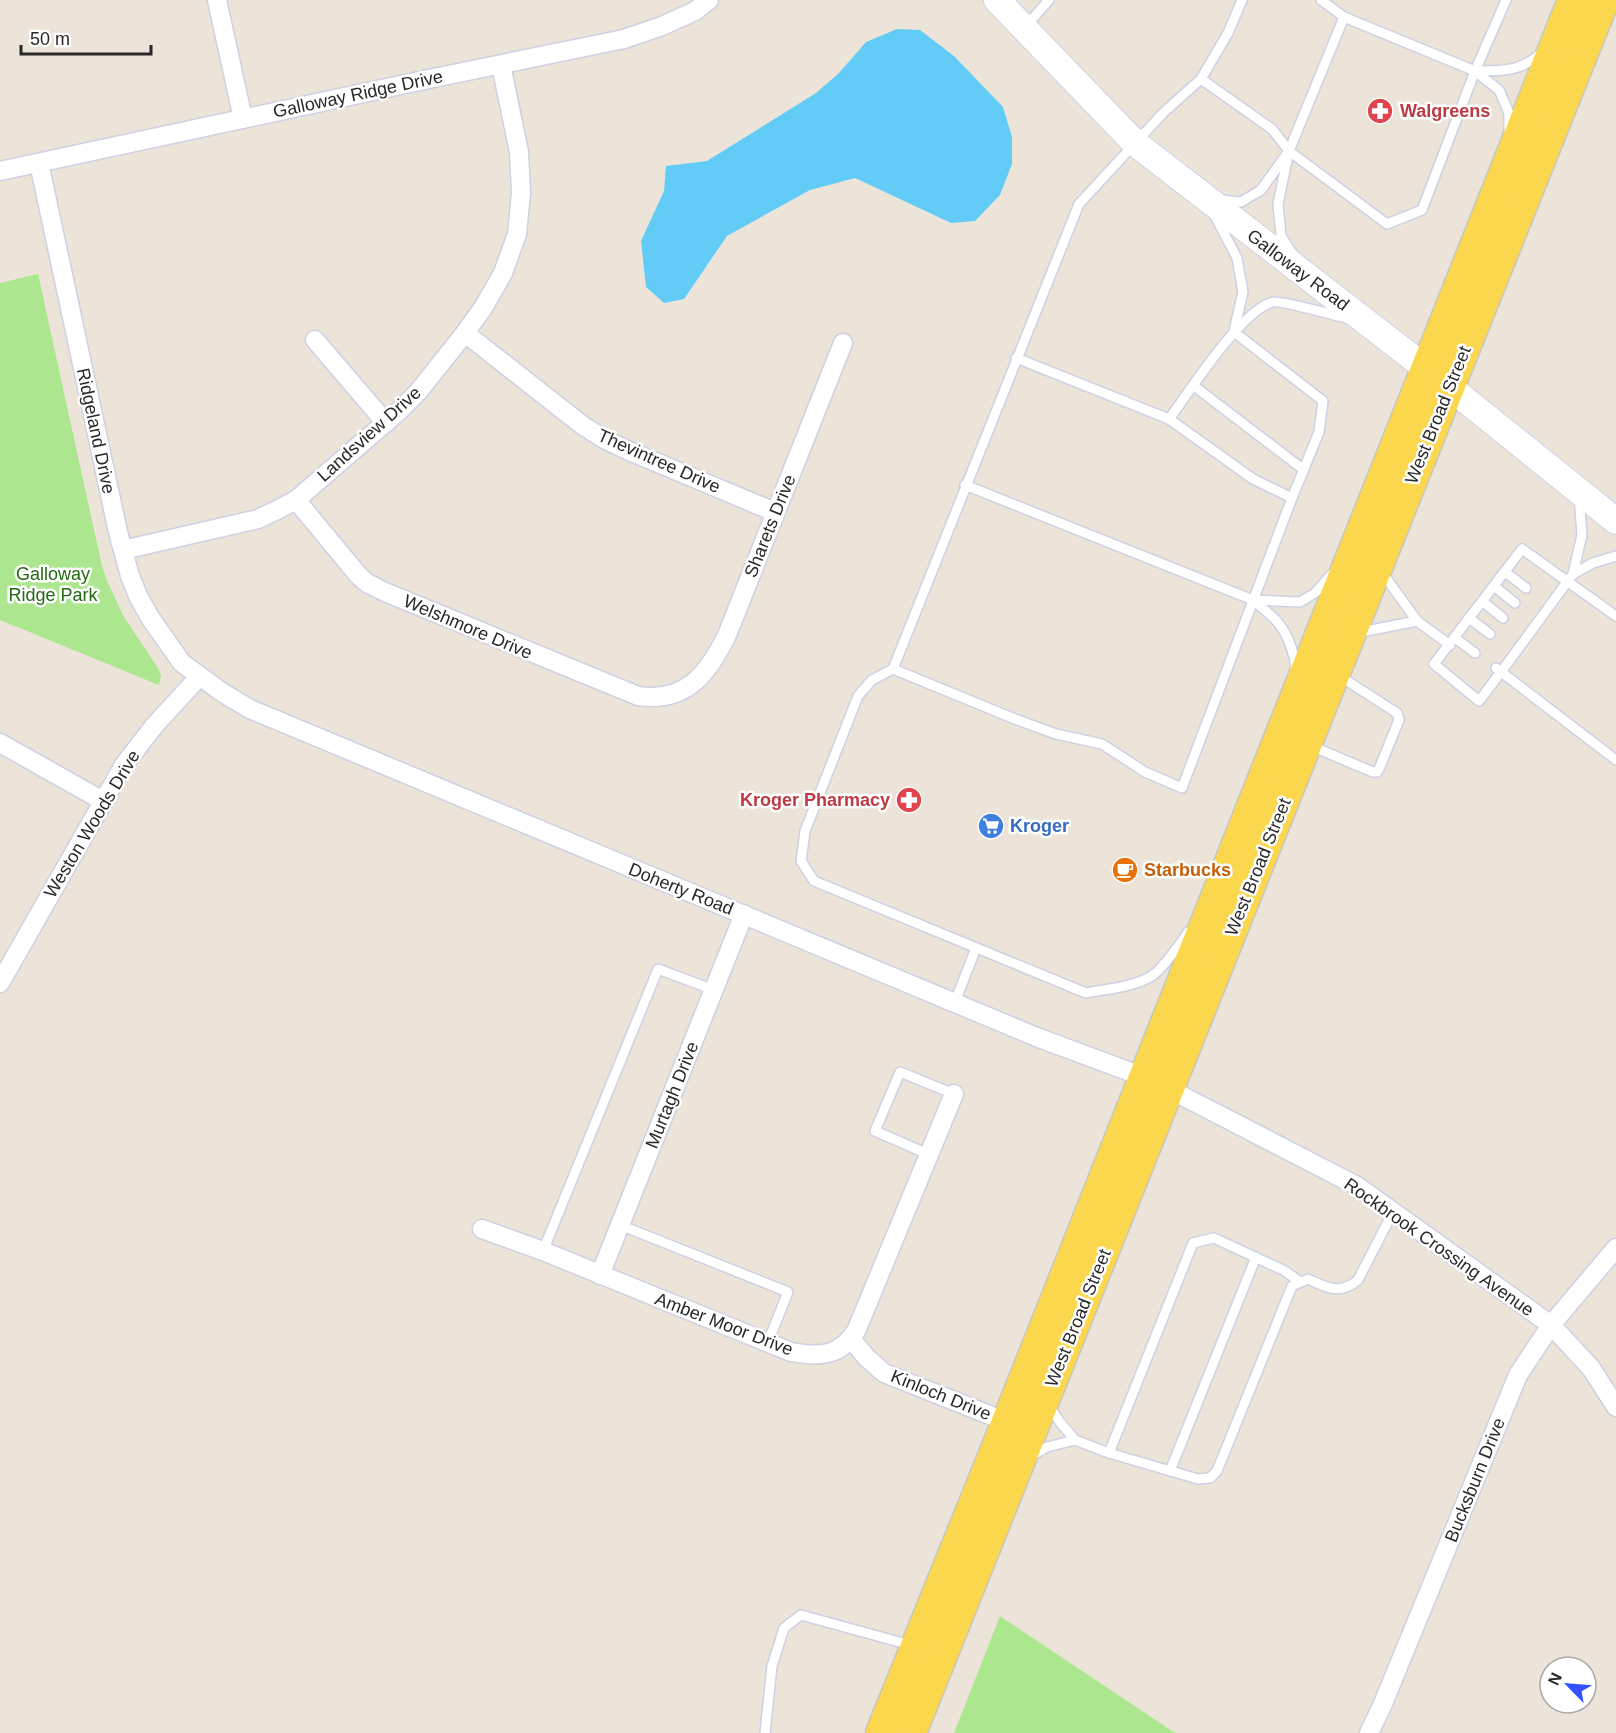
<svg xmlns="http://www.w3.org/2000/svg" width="1616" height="1733" viewBox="0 0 1616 1733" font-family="Helvetica,sans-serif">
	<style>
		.green { fill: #ace790 }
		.water { fill: #62ccf7 }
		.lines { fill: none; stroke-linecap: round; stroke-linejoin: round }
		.lane-casing { stroke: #ced1e3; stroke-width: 12 }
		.street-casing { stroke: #ced1e3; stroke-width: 21 }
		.secondary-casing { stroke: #ced1e3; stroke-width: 28 }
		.primary-casing { stroke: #c7c7c7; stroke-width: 33 }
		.lane { stroke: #fff; stroke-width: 9 }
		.street { stroke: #fff; stroke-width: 18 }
		.secondary { stroke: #fff; stroke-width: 26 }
		.primary { stroke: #fbd74e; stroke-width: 30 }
		.labels { text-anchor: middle; stroke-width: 5; stroke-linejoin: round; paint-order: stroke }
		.street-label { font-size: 18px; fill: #282828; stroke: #fff }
		.health-label { font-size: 18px; font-weight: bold; fill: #be3a42; stroke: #fff; text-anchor: start }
		.park-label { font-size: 18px; fill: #246914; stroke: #fff }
		.shop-label { font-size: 18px; font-weight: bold; fill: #366cbe; stroke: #fff; text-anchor: start }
		.food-label { font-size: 18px; font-weight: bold; fill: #c56008; stroke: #fff; text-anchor: start }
	</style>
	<rect width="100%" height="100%" fill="#ece4d8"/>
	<g class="green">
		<polygon points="38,274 102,566 108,583 124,617 158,668 161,676 159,685 0,620 0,283"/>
		<polygon points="1000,1616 1175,1733 954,1733"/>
	</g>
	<polygon class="water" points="897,29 920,30 954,56 1003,107 1012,137 1012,164 1000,195 975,221 951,223 855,178 810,190 727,236 684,299 664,303 646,287 641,241 664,191 666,166 707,161 816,93 839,73 866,42"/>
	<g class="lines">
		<g class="lane-casing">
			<g id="lane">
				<polyline points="1321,0 1344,17 1475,71 1499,90 1509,113 1509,131"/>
				<polyline points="1344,17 1289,151 1387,224 1422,210 1475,71 1506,0"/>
				<polyline points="1026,26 1049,0"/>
				<path d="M1475 71C1501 71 1520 72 1540 54"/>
				<polyline points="1201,79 1272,129 1289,151"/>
				<polyline points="1289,151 1278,204 1281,236 1292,253"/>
				<polyline points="1220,200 1241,202 1261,190 1287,154"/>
				<polyline points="1214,214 1237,258 1243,292 1234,331"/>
				<polyline points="1234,332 1323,401 1319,432 1292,498 1182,788 1145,772 1102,744 1056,734 1015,719 893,669 1079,204 1164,112 1201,79 1228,33 1242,0"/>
				<polyline points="1016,358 1169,419 1253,479 1292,498"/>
				<polyline points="1194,386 1304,470"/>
				<path d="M1169 419C1190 391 1241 310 1273 302 1279 300 1338 316 1350 319"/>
				<path d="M965 485 1253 600C1272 616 1283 623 1291 647 1294 656 1296 662 1295 671"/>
				<path d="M1579 496 1582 535 1573 574 1567 582C1538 622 1509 662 1479 701L1434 664 1522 549 1616 616"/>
				<polyline points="1505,572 1526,588"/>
				<polyline points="1573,574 1593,563 1616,556"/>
				<polyline points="1494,586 1515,603"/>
				<polyline points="1253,600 1300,602 1315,593 1332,574"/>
				<polyline points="1482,601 1503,618"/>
				<polyline points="1469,618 1490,634"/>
				<polyline points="1417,621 1450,645"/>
				<polyline points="1356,633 1417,621 1381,571"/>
				<polyline points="1455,638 1475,653"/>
				<polyline points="1496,668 1616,760"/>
				<path d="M893 669 872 680 858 696 805 831 801 861 814 881 1086 993C1106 989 1136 987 1153 975 1161 970 1183 941 1188 932"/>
				<polyline points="1311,746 1373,772 1377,772 1379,769 1399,720 1397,713 1338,675"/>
				<polyline points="955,1002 976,948"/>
				<polyline points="928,1154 875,1131 900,1072 954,1094"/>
				<polyline points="620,1225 788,1292 768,1342"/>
				<polyline points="543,1251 658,969 714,990"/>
				<path d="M1048 1404 1059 1421 1075 1440 1109 1453 1198 1479 1210 1478 1217 1471 1292 1286 1308 1279C1327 1288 1340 1295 1358 1280L1393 1212"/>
				<polyline points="1109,1453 1193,1243 1214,1238 1285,1271 1300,1282"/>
				<polyline points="1029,1457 1047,1447 1075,1440"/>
				<polyline points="1170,1471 1256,1257"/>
				<polyline points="765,1733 772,1666 784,1628 801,1615 914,1646"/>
			</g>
		</g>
		<g class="street-casing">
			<g id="street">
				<polyline points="217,0 243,119"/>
				<polyline points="39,163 118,532 130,576 139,598 151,619 182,663 223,693 250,709 1039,1038 1144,1077 1169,1089 1357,1186 1551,1325 1591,1368 1616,1407"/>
				<polyline points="0,171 424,80 624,39 662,26 695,11 709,0"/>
				<polyline points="465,333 582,425 604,439 627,450 775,512"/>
				<polyline points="315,340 386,423"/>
				<path d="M296 500 359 576 367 583 385 592 638 696C686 703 708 674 727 635L843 343"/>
				<polyline points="123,550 258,519 279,509 296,500 400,410 418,392 465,333 483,308 503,273 517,234 521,193 519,152 501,65"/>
				<polyline points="0,743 103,801"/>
				<polyline points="0,983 124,765 154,726 199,677"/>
				<path d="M482 1229 543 1251 791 1352C819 1357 841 1357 857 1329L954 1094"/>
				<polyline points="600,1275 744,914"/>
				<polyline points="851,1339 866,1357 884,1373 1007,1422"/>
				<polyline points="1369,1733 1382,1706 1518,1375 1551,1325 1616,1248"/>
			</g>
		</g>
		<g class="secondary-casing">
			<polyline id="secondary" points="997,0 1135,143 1427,369 1616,521"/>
		</g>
		<g class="primary-casing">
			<g id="primary">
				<polyline points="881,1733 1007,1422 1573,0"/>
				<polyline points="911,1733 1604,0"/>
			</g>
		</g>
		<use href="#lane" class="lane"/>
		<use href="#street" class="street"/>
		<use href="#secondary" class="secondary"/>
		<use href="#primary" class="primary"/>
	</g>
	<defs>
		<g id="pharmacy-disc" transform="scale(1.35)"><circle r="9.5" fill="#e0444e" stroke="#fff"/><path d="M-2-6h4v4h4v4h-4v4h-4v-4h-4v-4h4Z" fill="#fff"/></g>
		<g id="supermarket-disc" transform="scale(1.35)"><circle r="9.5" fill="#3f7fe0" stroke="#fff"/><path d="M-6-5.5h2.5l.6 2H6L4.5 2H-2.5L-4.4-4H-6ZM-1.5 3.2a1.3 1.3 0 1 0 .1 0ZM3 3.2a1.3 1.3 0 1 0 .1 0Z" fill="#fff"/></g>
		<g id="cafe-disc" transform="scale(1.35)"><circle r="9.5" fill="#e8710a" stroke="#fff"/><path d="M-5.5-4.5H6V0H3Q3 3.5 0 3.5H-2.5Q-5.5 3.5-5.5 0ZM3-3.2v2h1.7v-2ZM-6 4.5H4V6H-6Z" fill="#fff"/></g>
	</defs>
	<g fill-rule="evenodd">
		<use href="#pharmacy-disc" x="1380" y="111"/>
		<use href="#pharmacy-disc" x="909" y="800"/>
		<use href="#supermarket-disc" x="991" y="826"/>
		<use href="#cafe-disc" x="1125" y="870"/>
	</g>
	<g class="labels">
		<g class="street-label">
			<text transform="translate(358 94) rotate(-12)" y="6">Galloway Ridge Drive</text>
			<text transform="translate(1298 270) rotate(37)" y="6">Galloway Road</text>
			<text transform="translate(1438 415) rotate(-68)" y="6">West Broad Street</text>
			<text transform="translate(96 431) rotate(78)" y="6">Ridgeland Drive</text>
			<text transform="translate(369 434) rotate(-42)" y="6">Landsview Drive</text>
			<text transform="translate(659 461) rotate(24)" y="6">Thevintree Drive</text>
			<text transform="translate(770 526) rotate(-68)" y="6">Sharets Drive</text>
			<text transform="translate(468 627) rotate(23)" y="6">Welshmore Drive</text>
			<text transform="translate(92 824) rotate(-59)" y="6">Weston Woods Drive</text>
			<text transform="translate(1258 867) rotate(-68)" y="6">West Broad Street</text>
			<text transform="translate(681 889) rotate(22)" y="6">Doherty Road</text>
			<text transform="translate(672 1095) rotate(-68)" y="6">Murtagh Drive</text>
			<text transform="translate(1439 1247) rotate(35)" y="6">Rockbrook Crossing Avenue</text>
			<text transform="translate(1078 1318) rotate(-68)" y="6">West Broad Street</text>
			<text transform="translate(724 1324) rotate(21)" y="6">Amber Moor Drive</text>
			<text transform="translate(941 1395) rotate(22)" y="6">Kinloch Drive</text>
			<text transform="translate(1475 1480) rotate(-68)" y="6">Bucksburn Drive</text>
		</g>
		<g class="health-label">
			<text x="1400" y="117">Walgreens</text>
			<text x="890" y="806" text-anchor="end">Kroger Pharmacy</text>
		</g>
		<g class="park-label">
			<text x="53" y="580">Galloway<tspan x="53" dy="21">Ridge Park</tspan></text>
		</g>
		<g class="shop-label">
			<text x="1010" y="832">Kroger</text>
		</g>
		<g class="food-label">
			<text x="1144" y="876">Starbucks</text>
		</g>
	</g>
	<g transform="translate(1568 1685) rotate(295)"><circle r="28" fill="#ffffff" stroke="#a9a9a9" stroke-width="1.5"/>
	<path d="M0-4.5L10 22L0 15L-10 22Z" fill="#3253ff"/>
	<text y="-9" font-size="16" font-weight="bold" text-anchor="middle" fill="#282828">N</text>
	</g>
	<path d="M21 45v9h130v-9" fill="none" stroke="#282828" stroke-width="3"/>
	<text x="30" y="45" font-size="18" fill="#282828" stroke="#ffffff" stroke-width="4.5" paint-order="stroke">50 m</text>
</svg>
